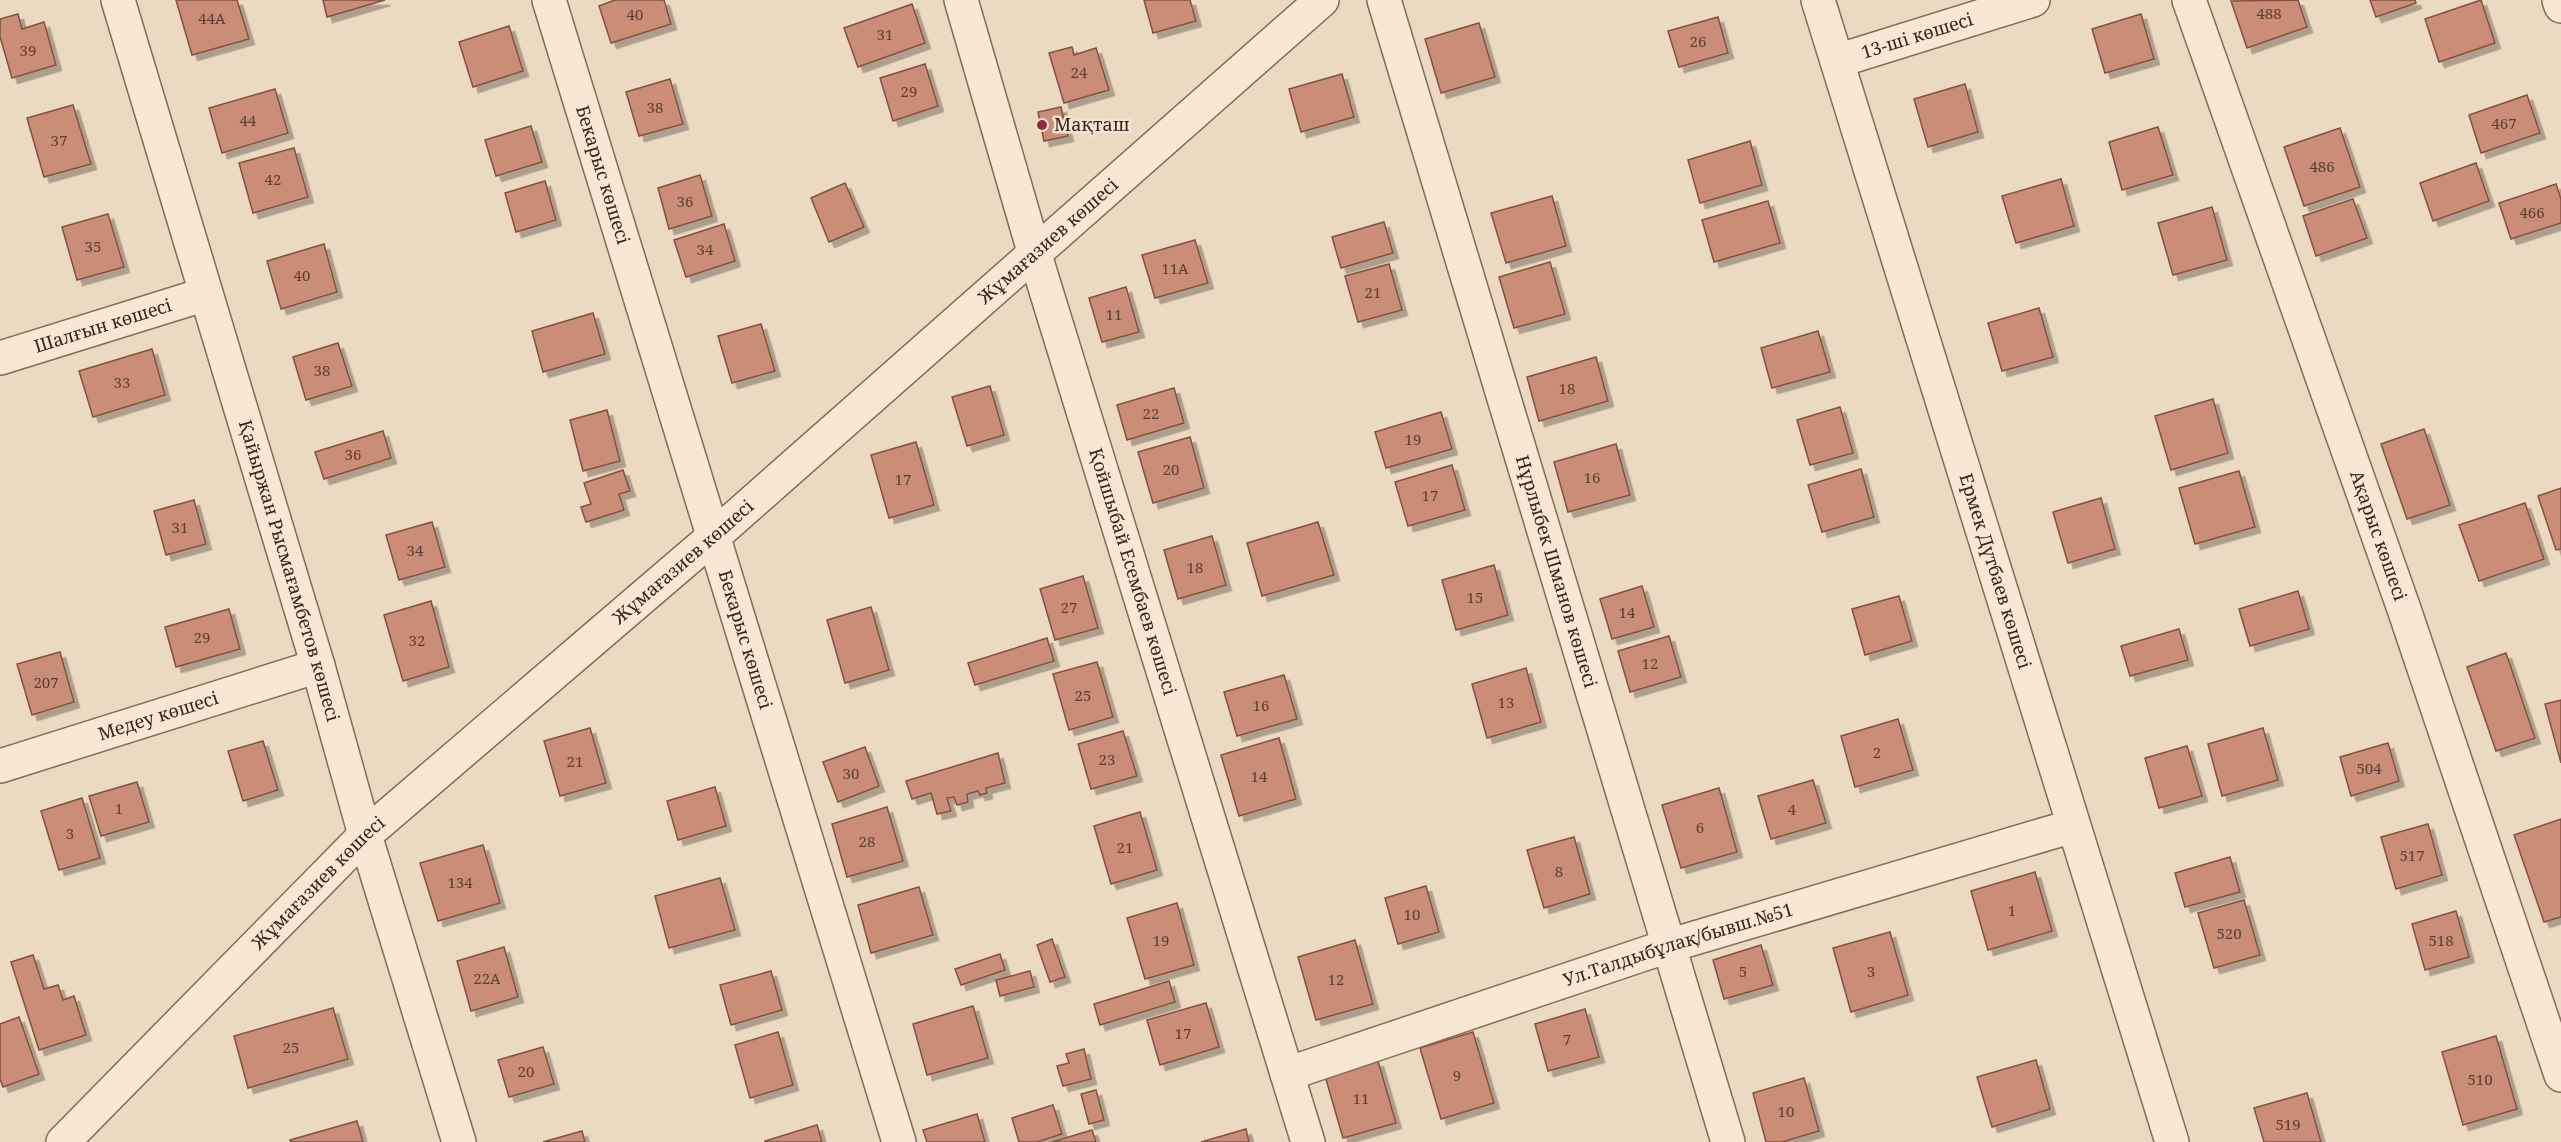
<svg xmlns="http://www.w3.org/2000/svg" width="2561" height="1142" viewBox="0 0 2561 1142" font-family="'Noto Serif',serif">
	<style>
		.building { fill: #ca8d78; stroke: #845040; stroke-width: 1.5; filter: url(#shadow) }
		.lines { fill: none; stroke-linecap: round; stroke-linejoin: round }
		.minor-casing { stroke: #856a59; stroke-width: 36 }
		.minor { stroke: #f8e7d4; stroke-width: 33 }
		.poi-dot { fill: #932b3d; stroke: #f4e4d1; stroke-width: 2 }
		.labels { text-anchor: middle; stroke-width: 5; stroke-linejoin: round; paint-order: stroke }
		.number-label { font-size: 15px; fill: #5b3f34 }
		.street-label { font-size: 18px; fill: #36251d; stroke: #f4e4d1 }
		.poi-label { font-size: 18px; fill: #36251d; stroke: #f4e4d1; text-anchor: start }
	</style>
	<defs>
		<filter id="shadow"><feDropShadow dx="5.5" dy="5.5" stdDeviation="0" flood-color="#0004"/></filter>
	</defs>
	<rect width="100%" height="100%" fill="#ecd9c1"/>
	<g class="building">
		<polygon points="176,0 237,0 249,39 192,55"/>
		<polygon points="323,0 385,0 327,17"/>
		<polygon points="615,0 664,0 671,24 611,43 599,6"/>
		<polygon points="1144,0 1190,0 1196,21 1153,33"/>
		<polygon points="2298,0 2307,27 2247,48 2231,1"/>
		<polygon points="2370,0 2415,0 2416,3 2376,17"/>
		<polygon points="2481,0 2495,43 2439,62 2425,19"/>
		<polygon points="912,4 925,43 858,67 844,28"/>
		<polygon points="18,14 22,29 44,22 56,65 12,78 0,37 0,19"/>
		<polygon points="2141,14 2154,59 2105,73 2092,29"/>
		<polygon points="1718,17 1728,53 1679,67 1668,31"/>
		<polygon points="1479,23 1495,77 1441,93 1425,39"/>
		<polygon points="509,26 523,71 473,87 459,42"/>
		<polygon points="1072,47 1074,55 1096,48 1109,90 1064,103 1049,53"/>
		<polygon points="925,64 938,106 893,121 880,78"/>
		<polygon points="1342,74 1354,117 1301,132 1289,89"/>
		<polygon points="670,79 683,124 639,136 626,92"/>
		<polygon points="1965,84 1978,132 1928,147 1914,99"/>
		<polygon points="275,89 288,133 222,153 209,108"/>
		<polygon points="2527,95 2540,133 2481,153 2469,115"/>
		<polygon points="73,105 91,164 44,177 27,118"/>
		<polygon points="1061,107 1068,136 1044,141 1038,112"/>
		<polygon points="531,126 542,162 496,176 485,140"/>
		<polygon points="2158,127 2173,175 2122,190 2109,142"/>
		<polygon points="2340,128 2360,187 2304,206 2284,147"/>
		<polygon points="1750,141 1762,185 1700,203 1688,160"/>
		<polygon points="294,148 308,197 253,213 239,163"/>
		<polygon points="2476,163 2489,201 2433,221 2420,183"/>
		<polygon points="700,175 712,216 669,229 658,188"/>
		<polygon points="2061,179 2074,226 2016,243 2002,196"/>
		<polygon points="545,181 556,220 516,232 505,193"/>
		<polygon points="845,183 864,227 829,242 811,198"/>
		<polygon points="2556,184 2561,199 2561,223 2511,239 2499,203"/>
		<polygon points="1552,196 1566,246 1506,263 1491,213"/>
		<polygon points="2353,199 2367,238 2316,256 2303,216"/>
		<polygon points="1768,201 1780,243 1714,262 1702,220"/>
		<polygon points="2212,207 2227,260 2173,275 2158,223"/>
		<polygon points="108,214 124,267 77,280 62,227"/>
		<polygon points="1384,222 1393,253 1341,268 1332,237"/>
		<polygon points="724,224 735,261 686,277 674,240"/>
		<polygon points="1195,240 1208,283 1155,298 1142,255"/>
		<polygon points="324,244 337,292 281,309 267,261"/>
		<polygon points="1550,262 1565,314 1514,328 1499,277"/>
		<polygon points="1389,264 1402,310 1358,322 1345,276"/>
		<polygon points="1126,287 1139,332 1102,342 1089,298"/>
		<polygon points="2039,308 2053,357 2002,371 1988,323"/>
		<polygon points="593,313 605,354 543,372 532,331"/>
		<polygon points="761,324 775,371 732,383 718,336"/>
		<polygon points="1818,331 1830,372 1772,388 1761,348"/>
		<polygon points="338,343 352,386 306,400 293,357"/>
		<polygon points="152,349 165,395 93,417 79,371"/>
		<polygon points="1596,357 1608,401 1539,421 1527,377"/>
		<polygon points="990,386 1004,435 967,446 952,397"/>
		<polygon points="1174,388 1184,423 1127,440 1117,405"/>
		<polygon points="2213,399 2228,453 2171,470 2155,416"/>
		<polygon points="1840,407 1853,453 1810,465 1797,420"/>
		<polygon points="607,410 620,461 583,471 570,420"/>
		<polygon points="1441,412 1452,449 1386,468 1375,432"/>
		<polygon points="2424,429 2450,505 2407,519 2381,444"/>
		<polygon points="383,431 391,458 324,479 315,452"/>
		<polygon points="1190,437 1204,488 1153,503 1138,452"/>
		<polygon points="916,442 934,505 889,518 871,455"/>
		<polygon points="1616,444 1630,495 1568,512 1554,462"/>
		<polygon points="1452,465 1465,510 1408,526 1395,482"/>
		<polygon points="1861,469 1874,517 1822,532 1808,485"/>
		<polygon points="623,470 630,491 619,494 624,510 586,522 581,507 591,504 584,483"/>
		<polygon points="2239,471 2255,527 2195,544 2179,488"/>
		<polygon points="2561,488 2561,549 2556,550 2538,496"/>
		<polygon points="2101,498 2115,549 2068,563 2053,512"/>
		<polygon points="194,500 206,544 166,555 154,511"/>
		<polygon points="2525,503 2544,559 2479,581 2459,525"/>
		<polygon points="432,522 445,567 399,580 386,535"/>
		<polygon points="1318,522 1334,575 1262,596 1247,543"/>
		<polygon points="1212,536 1226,585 1178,599 1164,550"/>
		<polygon points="1494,565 1508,615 1456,630 1442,580"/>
		<polygon points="1083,576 1098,628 1055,640 1040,589"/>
		<polygon points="1642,586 1654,627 1612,639 1600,599"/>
		<polygon points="2298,591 2309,629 2250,646 2239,609"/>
		<polygon points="1899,596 1912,641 1865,655 1852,609"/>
		<polygon points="431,601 449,667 403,681 384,615"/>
		<polygon points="871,607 889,670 845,683 827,620"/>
		<polygon points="229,609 240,649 176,667 165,627"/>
		<polygon points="2179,629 2188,660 2130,676 2121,646"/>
		<polygon points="1669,636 1681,677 1630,692 1618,651"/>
		<polygon points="1047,638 1054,661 975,685 968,663"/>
		<polygon points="60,652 74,702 32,715 17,664"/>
		<polygon points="2506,653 2535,738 2496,751 2467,667"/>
		<polygon points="1097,662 1113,717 1069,730 1053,674"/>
		<polygon points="1526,668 1541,722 1487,738 1472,684"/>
		<polygon points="1284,675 1297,719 1237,736 1224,692"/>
		<polygon points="2561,700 2561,763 2545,704"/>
		<polygon points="1898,719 1913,770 1855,787 1841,736"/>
		<polygon points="590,728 606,783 560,796 544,741"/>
		<polygon points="2263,728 2278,780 2222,796 2208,744"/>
		<polygon points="1123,731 1137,776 1091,789 1078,744"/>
		<polygon points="1279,738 1296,799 1239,816 1221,755"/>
		<polygon points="263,741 278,790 243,801 228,751"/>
		<polygon points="2388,743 2399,781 2351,796 2340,757"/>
		<polygon points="2187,746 2202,796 2159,808 2145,758"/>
		<polygon points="865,747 879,786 838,802 823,762"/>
		<polygon points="998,753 1005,783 986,788 987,793 980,795 978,791 967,794 968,802 957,805 954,797 947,798 951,811 937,814 931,793 912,799 906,781"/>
		<polygon points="1813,780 1826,823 1771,839 1758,796"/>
		<polygon points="137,782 149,822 101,836 89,796"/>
		<polygon points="715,787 726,826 678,840 667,801"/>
		<polygon points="1719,788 1737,852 1681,868 1662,805"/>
		<polygon points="82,798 100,858 59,870 41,811"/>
		<polygon points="887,807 903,861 847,877 832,824"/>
		<polygon points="1140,812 1157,870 1111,884 1094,826"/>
		<polygon points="2561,819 2561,917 2544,922 2514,835"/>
		<polygon points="2428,824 2442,875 2396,889 2381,837"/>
		<polygon points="1574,837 1590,894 1544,908 1527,850"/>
		<polygon points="483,845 500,903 438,921 420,863"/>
		<polygon points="2230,857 2240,892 2185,907 2175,873"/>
		<polygon points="2035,872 2052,931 1988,950 1971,891"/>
		<polygon points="720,878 735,930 669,948 655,896"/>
		<polygon points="1426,886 1439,932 1398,944 1385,898"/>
		<polygon points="919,887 933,935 871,953 858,905"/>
		<polygon points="2244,900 2260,955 2214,968 2198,913"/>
		<polygon points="1177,903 1194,965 1145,979 1127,918"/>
		<polygon points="2456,911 2469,957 2425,970 2412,924"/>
		<polygon points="1890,932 1908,995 1851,1012 1833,948"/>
		<polygon points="1052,939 1065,977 1050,982 1037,945"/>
		<polygon points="1355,940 1373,1004 1316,1020 1298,957"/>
		<polygon points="1761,945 1773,985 1724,999 1713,960"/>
		<polygon points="504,947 518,997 471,1011 457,961"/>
		<polygon points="1000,954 1005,970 961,985 955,969"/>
		<polygon points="33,955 44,989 58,985 63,1000 74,996 86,1035 39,1050 11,962"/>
		<polygon points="771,971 782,1010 731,1025 720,985"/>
		<polygon points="1030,971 1034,987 1000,996 996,980"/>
		<polygon points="1169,981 1175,1002 1100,1025 1094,1004"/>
		<polygon points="1206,1003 1219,1047 1160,1065 1147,1020"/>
		<polygon points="973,1006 988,1058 927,1075 913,1024"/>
		<polygon points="333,1008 348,1059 248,1088 234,1036"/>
		<polygon points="1585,1009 1599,1057 1548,1071 1535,1024"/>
		<polygon points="19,1017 39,1074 3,1087 0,1079 0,1024"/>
		<polygon points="778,1032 793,1085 750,1098 735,1045"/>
		<polygon points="1473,1032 1494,1103 1441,1119 1420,1048"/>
		<polygon points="2496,1036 2517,1109 2463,1125 2442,1052"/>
		<polygon points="543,1047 554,1084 509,1097 498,1060"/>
		<polygon points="1084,1049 1091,1079 1063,1086 1057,1066 1069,1063 1066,1054"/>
		<polygon points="2036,1060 2050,1109 1992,1127 1977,1077"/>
		<polygon points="1378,1061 1396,1123 1343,1138 1325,1076"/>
		<polygon points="1804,1078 1819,1131 1782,1142 1766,1142 1753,1093"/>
		<polygon points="1096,1090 1104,1120 1089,1124 1081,1094"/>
		<polygon points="2307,1093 2321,1142 2264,1142 2254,1108"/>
		<polygon points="1053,1105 1062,1134 1037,1142 1019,1142 1012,1118"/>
		<polygon points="977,1114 985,1142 927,1142 923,1130"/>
		<polygon points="357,1121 363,1142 291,1142 290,1140"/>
		<polygon points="817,1125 822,1142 765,1142 765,1141"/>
		<polygon points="1246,1129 1249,1142 1201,1142"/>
		<polygon points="1092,1130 1096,1142 1052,1142"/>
		<polygon points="582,1131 585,1142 543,1142"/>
	</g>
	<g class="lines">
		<g class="minor-casing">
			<g id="minor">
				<path id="s1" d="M118 0 318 666 365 835 459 1142"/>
				<path id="s2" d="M549 0 899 1142"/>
				<path id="s3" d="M961 0 1035 255 1308 1142"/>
				<path id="s4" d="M1384 0 1728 1142"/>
				<path id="s5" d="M1818 0 2172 1142"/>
				<path id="s6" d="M2189 0 2404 609 2561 1075"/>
				<polyline points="2559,0 2561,6"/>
				<path id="s7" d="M1837 61 2033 0"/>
				<path id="s8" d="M0 358 206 294"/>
				<path id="s9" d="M0 766 318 666"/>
				<path id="s10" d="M1287 1074 1668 946 2073 826"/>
				<path id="s11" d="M63 1142 365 835 713 537 1322 0"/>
			</g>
		</g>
		<use href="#minor" class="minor"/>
	</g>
	<circle class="poi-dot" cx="1042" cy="125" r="6"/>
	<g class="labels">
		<g class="number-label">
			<text x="2269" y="19">488</text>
			<text x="635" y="20">40</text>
			<text x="212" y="24">44А</text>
			<text x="885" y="40">31</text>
			<text x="1698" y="47">26</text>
			<text x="28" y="56">39</text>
			<text x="1079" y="78">24</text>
			<text x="909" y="97">29</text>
			<text x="655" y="113">38</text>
			<text x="248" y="126">44</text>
			<text x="2504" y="129">467</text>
			<text x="59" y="146">37</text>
			<text x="2322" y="172">486</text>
			<text x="273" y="185">42</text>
			<text x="685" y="207">36</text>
			<text x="2532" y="218">466</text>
			<text x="93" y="252">35</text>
			<text x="705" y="255">34</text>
			<text x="1175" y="274">11А</text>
			<text x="302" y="281">40</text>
			<text x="1373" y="298">21</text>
			<text x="1114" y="320">11</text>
			<text x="322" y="376">38</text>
			<text x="122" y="388">33</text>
			<text x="1567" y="394">18</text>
			<text x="1151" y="419">22</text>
			<text x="1413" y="445">19</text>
			<text x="353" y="460">36</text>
			<text x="1171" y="475">20</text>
			<text x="1592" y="483">16</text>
			<text x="903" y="485">17</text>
			<text x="1430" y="501">17</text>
			<text x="180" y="533">31</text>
			<text x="415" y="556">34</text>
			<text x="1195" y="573">18</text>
			<text x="1475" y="603">15</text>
			<text x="1069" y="613">27</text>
			<text x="1627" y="618">14</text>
			<text x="202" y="643">29</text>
			<text x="417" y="646">32</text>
			<text x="1650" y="669">12</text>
			<text x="46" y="688">207</text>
			<text x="1083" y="701">25</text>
			<text x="1506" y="708">13</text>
			<text x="1261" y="711">16</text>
			<text x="1877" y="758">2</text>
			<text x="1107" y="765">23</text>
			<text x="575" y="767">21</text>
			<text x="2369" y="774">504</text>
			<text x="851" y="779">30</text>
			<text x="1259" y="782">14</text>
			<text x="119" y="814">1</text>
			<text x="1792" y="815">4</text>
			<text x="1700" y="833">6</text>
			<text x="70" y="839">3</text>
			<text x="867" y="847">28</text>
			<text x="1125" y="853">21</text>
			<text x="2412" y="861">517</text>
			<text x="1559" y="877">8</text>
			<text x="460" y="888">134</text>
			<text x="2012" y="916">1</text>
			<text x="1412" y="920">10</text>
			<text x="2229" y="939">520</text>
			<text x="1161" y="946">19</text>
			<text x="2441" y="946">518</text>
			<text x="1743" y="977">5</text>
			<text x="1871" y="977">3</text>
			<text x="487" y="984">22А</text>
			<text x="1336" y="985">12</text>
			<text x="1183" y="1039">17</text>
			<text x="1567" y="1045">7</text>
			<text x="291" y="1053">25</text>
			<text x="526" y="1077">20</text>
			<text x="1457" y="1081">9</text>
			<text x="2480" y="1085">510</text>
			<text x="1361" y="1104">11</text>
			<text x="1786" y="1117">10</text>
			<text x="2288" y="1130">519</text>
		</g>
		<g class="street-label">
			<text dy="6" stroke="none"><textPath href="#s7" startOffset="84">13-ші көшесi</textPath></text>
			<text dy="6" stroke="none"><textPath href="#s2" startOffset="183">Бекарыс көшесі</textPath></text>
			<text dy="6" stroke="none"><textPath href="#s11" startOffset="1336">Жұмағазиев көшесі</textPath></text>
			<text dy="6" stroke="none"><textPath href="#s8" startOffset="108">Шалғын көшесі</textPath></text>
			<text dy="6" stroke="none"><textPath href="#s6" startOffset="568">Ақарыс көшесi</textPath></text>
			<text dy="6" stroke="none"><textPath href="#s11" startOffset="850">Жұмағазиев көшесі</textPath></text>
			<text dy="6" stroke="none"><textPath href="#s1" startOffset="596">Қайыржан Рысмағамбетов көшесі</textPath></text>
			<text dy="6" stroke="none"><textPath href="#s4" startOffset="597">Нұрлыбек Шманов көшесі</textPath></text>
			<text dy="6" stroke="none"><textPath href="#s5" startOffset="598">Ермек Дүтбаев көшесi</textPath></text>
			<text dy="6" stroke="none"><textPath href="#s3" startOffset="597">Қойшыбай Есембаев көшесі</textPath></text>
			<text dy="6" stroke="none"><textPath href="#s2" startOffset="669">Бекарыс көшесі</textPath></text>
			<text dy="6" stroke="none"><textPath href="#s9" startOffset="166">Медеу көшесі</textPath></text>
			<text dy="6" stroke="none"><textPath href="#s11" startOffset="364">Жұмағазиев көшесі</textPath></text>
			<text dy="6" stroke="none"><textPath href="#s10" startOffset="412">Ул.Талдыбұлақ/бывш.№51</textPath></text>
		</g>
		<g class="poi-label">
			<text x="1054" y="131">Мақташ</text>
		</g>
	</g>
</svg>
